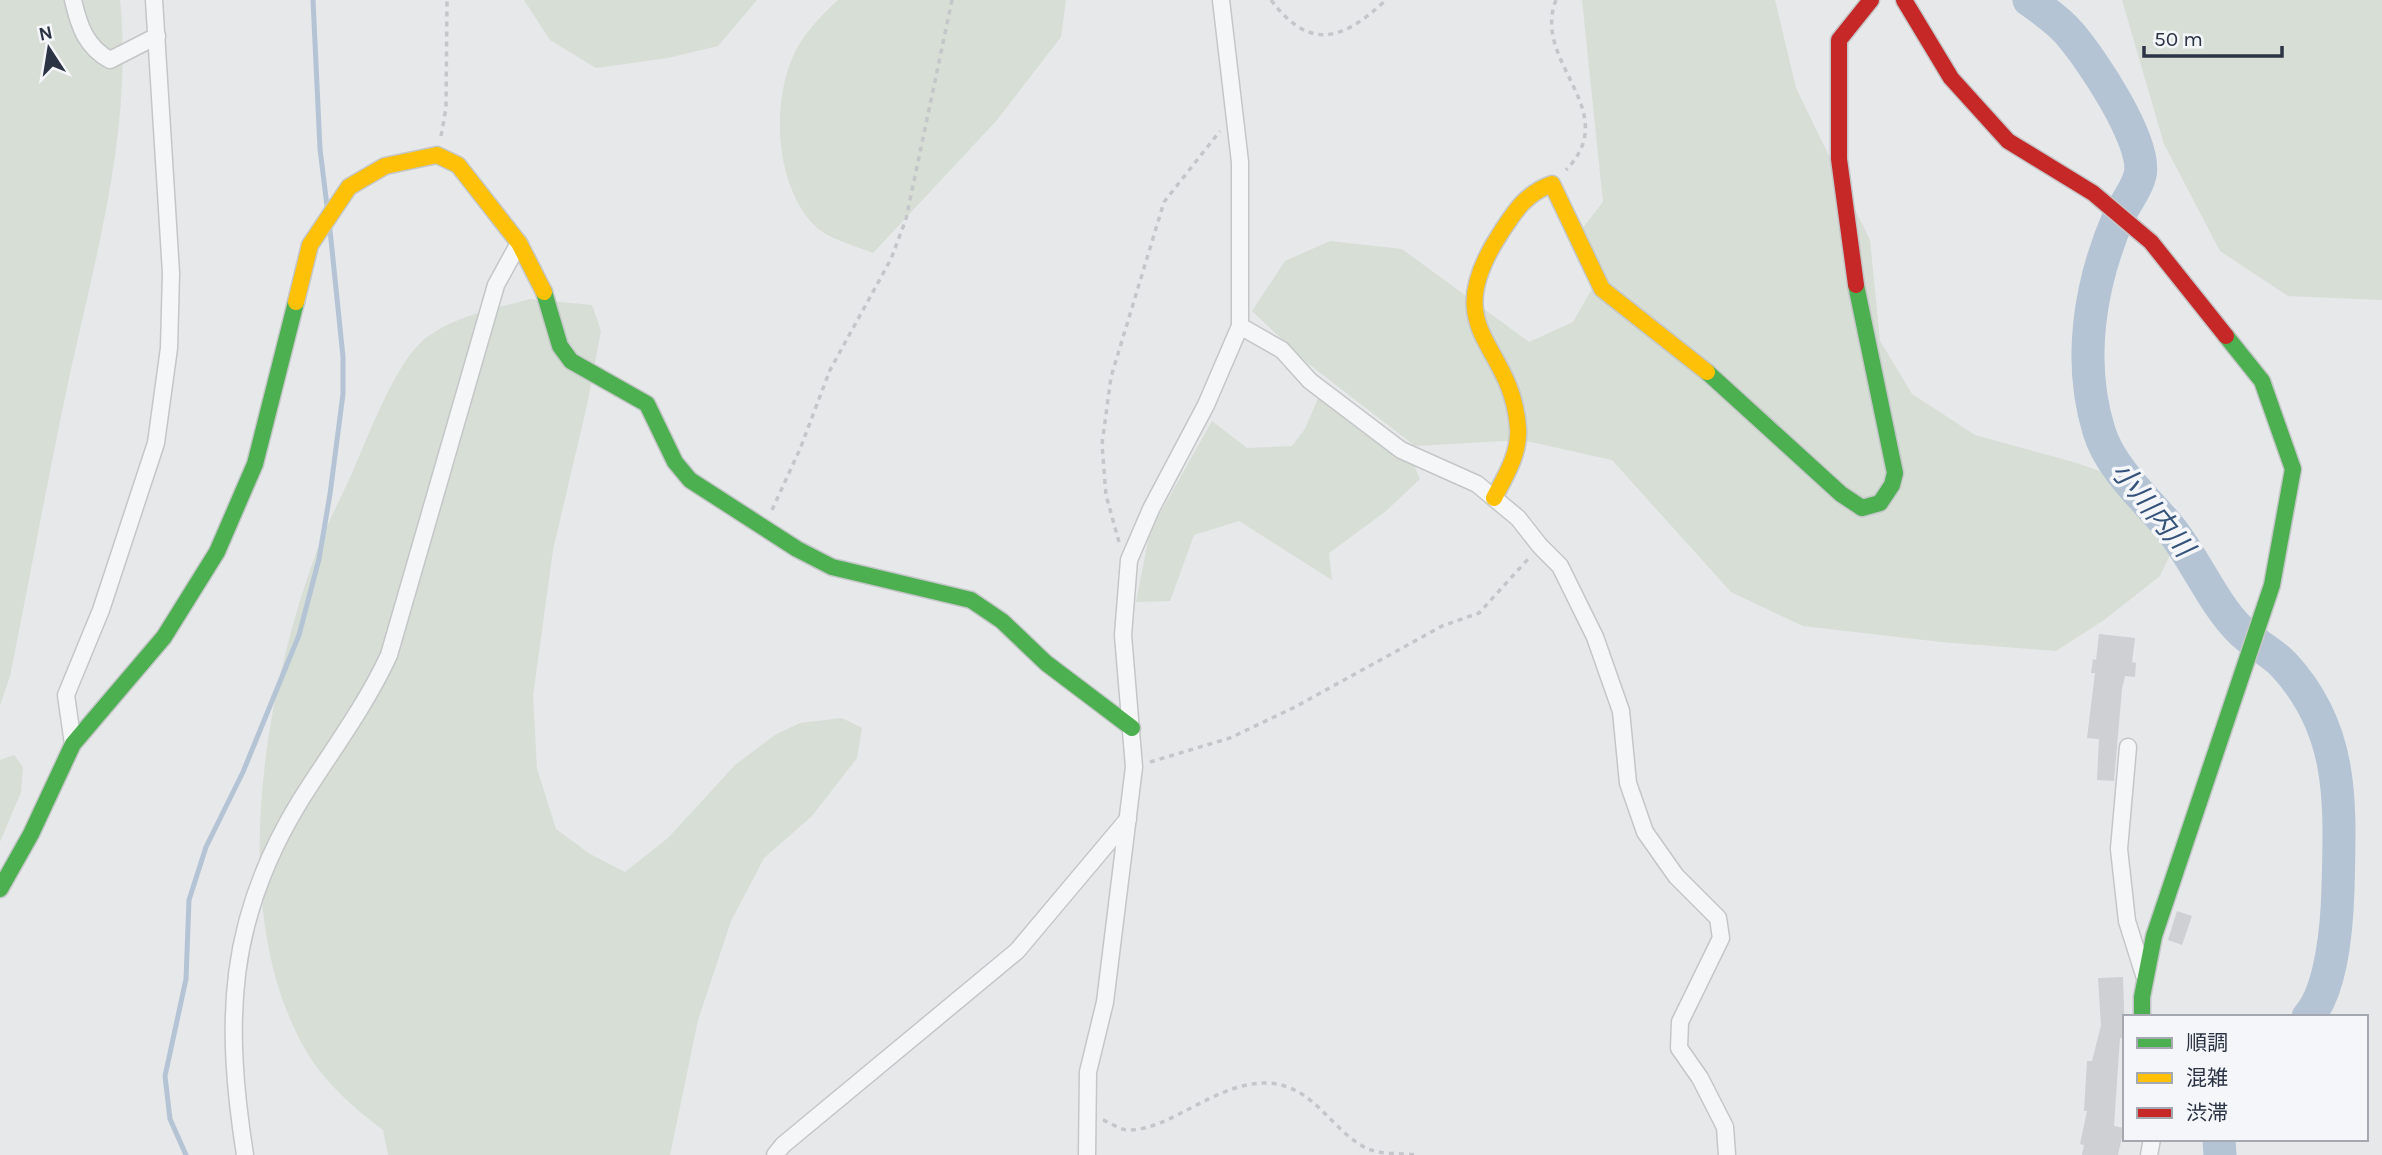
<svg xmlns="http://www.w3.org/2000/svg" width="2382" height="1155" viewBox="0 0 2382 1155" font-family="Karla,'Noto Sans JP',sans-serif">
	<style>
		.green { fill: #d6ded6 }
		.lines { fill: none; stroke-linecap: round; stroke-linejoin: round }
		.stream { stroke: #b4c4d5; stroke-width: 5 }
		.river { stroke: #b4c4d5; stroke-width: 33 }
		.building { fill: #ced0d3 }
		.street-casing { stroke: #c4c6c8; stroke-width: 19 }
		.fast-casing { stroke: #c4c6c8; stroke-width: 19 }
		.slow-casing { stroke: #c4c6c8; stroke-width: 19 }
		.jam-casing { stroke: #c4c6c8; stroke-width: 19 }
		.path { stroke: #c5c6ca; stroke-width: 3.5; stroke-dasharray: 5 5; stroke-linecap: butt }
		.street { stroke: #f5f6f7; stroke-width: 16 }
		.fast { stroke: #4caf50; stroke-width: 16 }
		.slow { stroke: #ffc107; stroke-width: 16 }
		.jam { stroke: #c62828; stroke-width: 16 }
		.labels { text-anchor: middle; stroke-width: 7; stroke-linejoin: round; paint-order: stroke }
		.water-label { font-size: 28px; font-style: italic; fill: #34527a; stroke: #f4f6f9 }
	</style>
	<rect width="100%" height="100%" fill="#e6e8ea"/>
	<g class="green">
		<path d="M0 0H120C133 127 96 255 69 378 48 477 30 577 10 676L0 705Z"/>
		<polygon points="524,0 757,0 718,46 668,58 596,68 550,40"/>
		<path d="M838 0H1066L1061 37 997 120 873 253C856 246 828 239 815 226 775 186 771 104 794 54 804 33 821 16 838 0Z"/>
		<polygon points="1582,0 1775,0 1796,88 1870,240 1880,341 1912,394 1975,435 2077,463 2153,490 2183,528 2160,576 2104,620 2056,651 1941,642 1803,626 1731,592 1612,460 1522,440 1415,446 1305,361 1252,311 1285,261 1330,241 1402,249 1529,342 1573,322 1601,273 1577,235 1603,202"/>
		<polygon points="2122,0 2382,0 2382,300 2288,296 2220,251 2164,144"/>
		<path d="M530 299 592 305 601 331 587 405 553 550 533 696 537 769 556 829 590 854 625 872 668 838 735 765 775 735 800 723 842 718 862 728 857 758 812 816 764 858 731 921 698 1020 670 1155H388L383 1130C354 1108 325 1083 306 1051 225 910 264 693 318 548 328 522 342 496 353 471 369 435 396 360 427 337 458 315 494 309 530 299Z"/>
		<polygon points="1319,396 1364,434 1413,463 1420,479 1386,511 1329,553 1332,580 1239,521 1194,535 1170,601 1136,602 1150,531 1212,421 1247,448 1292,446 1305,429"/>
		<polygon points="14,755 23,767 21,792 0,842 0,760"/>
	</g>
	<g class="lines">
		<g class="stream">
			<polyline points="313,0 320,149 327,206"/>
			<polyline points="186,1155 170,1119 165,1076 186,979 189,900 206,847 243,772 299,635 319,559 330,494 343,394 343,357 330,230"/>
		</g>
		<g class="river">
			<path d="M2029 0C2042 9 2059 21 2069 33 2091 58 2148 143 2140 175 2137 189 2125 203 2119 216 2090 283 2077 360 2099 431 2110 468 2146 499 2170 528 2195 559 2213 603 2239 629 2252 643 2271 651 2284 665 2345 731 2340 805 2338 889 2337 924 2332 990 2308 1017"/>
			<polyline points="2219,1139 2220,1155"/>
		</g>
	</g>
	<g class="building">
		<polygon points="2099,634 2135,638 2132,662 2136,663 2135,677 2125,676 2122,689 2114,781 2097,780 2099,739 2087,738 2095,673 2091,673 2093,659 2096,660"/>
		<polygon points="2177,911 2192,916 2182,945 2168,940"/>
		<polygon points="2123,977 2125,1037 2120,1038 2114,1126 2124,1128 2118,1155 2082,1155 2084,1145 2080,1144 2087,1111 2084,1111 2087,1061 2092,1061 2101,1025 2098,978"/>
	</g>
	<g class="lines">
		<g class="street-casing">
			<g id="street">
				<path d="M73 0C79 26 86 47 110 60L157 36"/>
				<polyline points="1240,326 1282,350 1310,381 1401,450 1477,484 1518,518 1540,546 1560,566 1595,637 1621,711 1628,783 1645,832 1676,876 1718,918 1721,938 1680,1022 1679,1048 1700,1078 1725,1127 1727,1155"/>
				<polyline points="73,744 66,695 101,610 156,443 169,348 171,273 154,0"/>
				<polyline points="2128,747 2119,849 2127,921 2144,975"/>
				<path d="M245 1155C224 1021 227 920 300 801 330 753 365 707 389 655L496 285 519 243"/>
				<polyline points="775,1155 783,1145 1017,951 1128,819"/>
				<polyline points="1087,1155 1088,1072 1105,1002 1134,767 1123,635 1129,560 1151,509 1206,405 1240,326 1240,162 1221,0"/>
				<polyline points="2149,1155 2152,1139"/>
			</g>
		</g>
		<g class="fast-casing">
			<g id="fast">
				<polyline points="544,292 560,346 571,361 647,404 675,462 690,480 797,549 832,567 971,600 1002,621 1046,663 1132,728"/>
				<polyline points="1707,372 1841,494 1862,508 1880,503 1892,485 1895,473 1856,285"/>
				<polyline points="0,889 31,834 73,744 164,637 217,552 255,464 296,302"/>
				<polyline points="2142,1017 2142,997 2154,936 2272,585 2293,469 2262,381 2226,336"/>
			</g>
		</g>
		<g class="slow-casing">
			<g id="slow">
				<polyline points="296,302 310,245 349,187 385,166 437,155 458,165 519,243 544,292"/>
				<path d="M1494 498C1505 477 1520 453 1518 428 1512 341 1436 333 1500 234 1515 211 1525 194 1552 184L1602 289 1707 372"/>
			</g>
		</g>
		<g class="jam-casing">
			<g id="jam">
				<polyline points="1904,0 1951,78 2008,141 2093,193 2151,242 2226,336"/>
				<polyline points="1856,285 1839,159 1839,40 1871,0"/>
			</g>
		</g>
		<g class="path">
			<path d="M1271 0C1311 53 1344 39 1386 0"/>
			<path d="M1556 0C1531 63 1624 110 1566 170"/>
			<polyline points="441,136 446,108 447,0"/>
			<polyline points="772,510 800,449 830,370 891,259 906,219 952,0"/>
			<polyline points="1119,542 1106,495 1102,444 1111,377 1164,202 1220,131"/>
			<polyline points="1150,762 1230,738 1295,707 1442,626 1479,613 1529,558"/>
			<path d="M1103 1120C1111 1123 1120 1130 1128 1130 1170 1131 1216 1081 1269 1083 1313 1086 1330 1128 1364 1147 1378 1155 1401 1153 1417 1155"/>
		</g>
		<use href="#street" class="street"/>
		<use href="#fast" class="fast"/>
		<use href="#slow" class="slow"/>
		<use href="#jam" class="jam"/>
	</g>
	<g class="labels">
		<g class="water-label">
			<text transform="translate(2153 509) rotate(51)" y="10">小川内川</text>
		</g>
	</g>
	<rect x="2123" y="1015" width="245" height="126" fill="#f4f6f9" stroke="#a4a8b1" stroke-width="2"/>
	<rect x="2137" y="1038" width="35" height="10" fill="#4caf50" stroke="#a4a8b1" stroke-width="2"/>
	<text x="2186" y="1050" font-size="21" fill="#2b3445">順調</text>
	<rect x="2137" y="1073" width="35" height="10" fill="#ffc107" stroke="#a4a8b1" stroke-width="2"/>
	<text x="2186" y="1085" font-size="21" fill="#2b3445">混雑</text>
	<rect x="2137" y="1108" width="35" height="10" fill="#c62828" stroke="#a4a8b1" stroke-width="2"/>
	<text x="2186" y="1120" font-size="21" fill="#2b3445">渋滞</text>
	<g transform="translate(49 49) rotate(348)" stroke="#f4f6f9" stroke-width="5" paint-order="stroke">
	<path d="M0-5L12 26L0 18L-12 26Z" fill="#2b3445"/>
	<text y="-10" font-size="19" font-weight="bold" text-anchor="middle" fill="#2b3445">N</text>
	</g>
	<path d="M2144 46v10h138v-10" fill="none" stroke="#2b3445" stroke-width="3.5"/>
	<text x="2154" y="46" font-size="21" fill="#2b3445" stroke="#f4f6f9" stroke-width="5" paint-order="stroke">50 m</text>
</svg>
